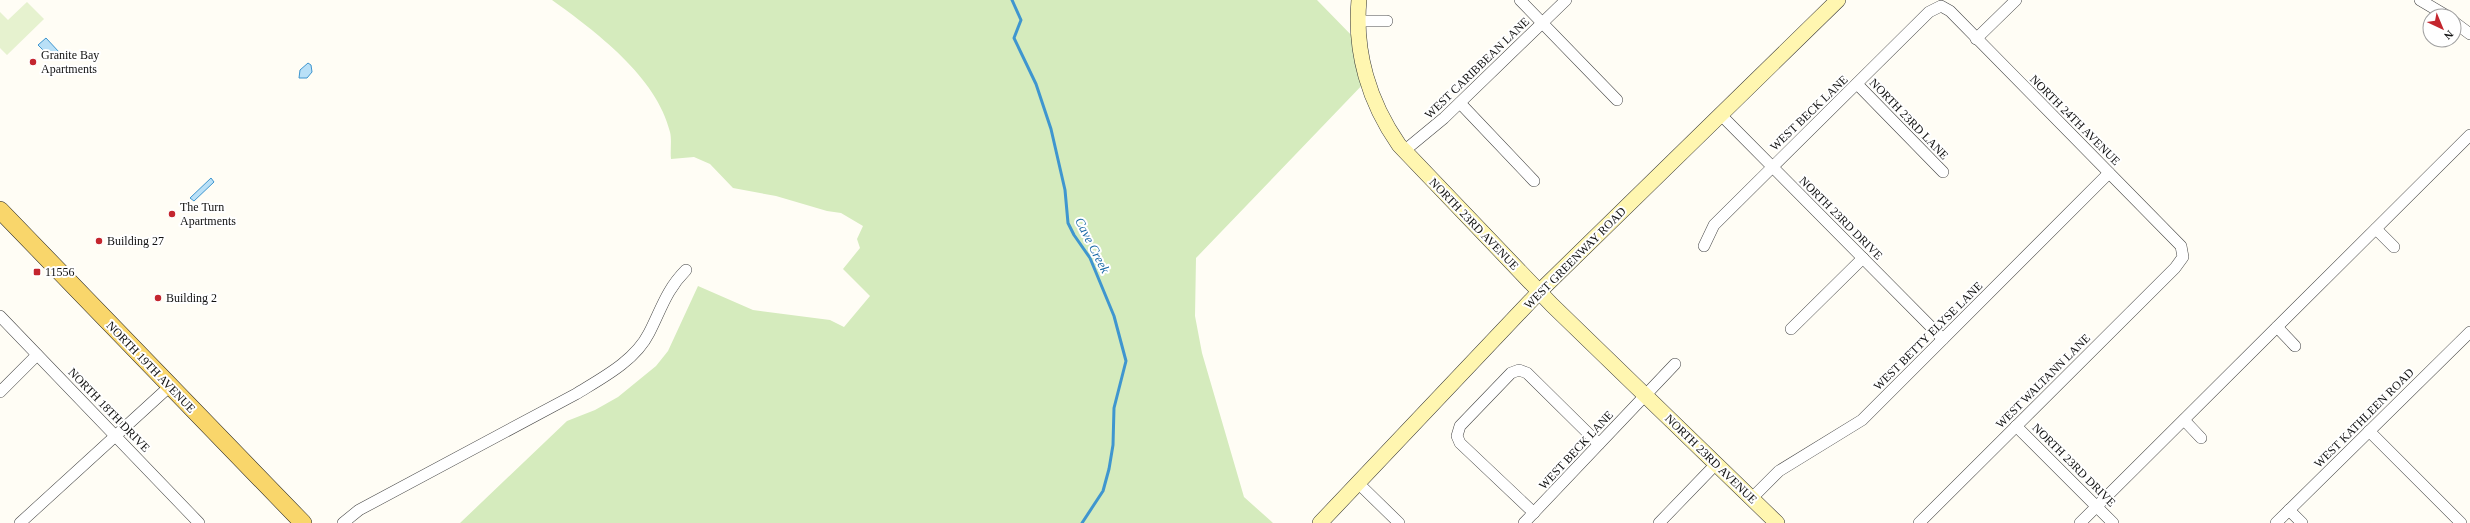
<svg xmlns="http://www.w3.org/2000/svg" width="2470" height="523" viewBox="0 0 2470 523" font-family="'Times New Roman',serif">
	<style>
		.green { fill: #d5ebbd }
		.pitch { fill: #e6f2cf }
		.water { fill: #b9e0f7; stroke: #3f96cf }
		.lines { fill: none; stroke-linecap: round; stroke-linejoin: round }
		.stream { stroke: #3f96cf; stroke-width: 3 }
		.street-casing { stroke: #444; stroke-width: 12 }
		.secondary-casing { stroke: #333; stroke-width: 16 }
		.primary-casing { stroke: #222; stroke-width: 18 }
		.street { stroke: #fff; stroke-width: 11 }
		.secondary { stroke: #fff6b0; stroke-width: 15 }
		.primary { stroke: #f9d66b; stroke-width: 17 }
		.poi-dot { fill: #c4262e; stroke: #fff; stroke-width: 1.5 }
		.labels { text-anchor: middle; stroke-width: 4; stroke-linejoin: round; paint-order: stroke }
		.poi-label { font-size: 12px; fill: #111; stroke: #fff; text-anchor: start }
		.street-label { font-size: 12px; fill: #111; stroke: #fff }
		.water-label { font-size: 13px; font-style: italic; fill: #1768a6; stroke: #fff }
	</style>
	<rect width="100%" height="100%" fill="#fffdf5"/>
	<path class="green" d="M552 0H1317L1359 43 1367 80 1196 258 1195 316 1202 353 1244 497 1273 523H460L567 421 595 410 618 397 656 366 668 351 698 286 753 310 830 320 844 327 870 296 843 269 860 248 857 239 863 226 841 213 827 211 776 196 733 188 710 164 694 157 671 159C670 151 672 140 670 132 657 77 595 31 552 0Z"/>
	<polygon class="pitch" points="27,2 44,19 7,55 0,48 0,12 8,20"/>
	<g class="water">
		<polygon points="46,38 59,52 52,59 38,45"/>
		<polygon points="308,63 311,65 312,72 307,78 299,78 300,70"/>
		<polygon points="211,178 214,182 194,201 190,198"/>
	</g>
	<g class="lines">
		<polyline class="stream" points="1012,0 1021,20 1014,38 1036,84 1051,129 1065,190 1068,223 1074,235 1090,258 1114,316 1126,361 1114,408 1113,445 1109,469 1103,491 1082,523"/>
		<g class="street-casing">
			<g id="street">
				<polyline points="1520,0 1617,100"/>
				<polyline points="2420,0 2447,16"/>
				<polyline points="1358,21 1387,21"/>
				<polyline points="2454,22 2470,34"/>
				<polyline points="1976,39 2016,0"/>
				<polyline points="1857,84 1943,172"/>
				<polyline points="1460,103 1534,181"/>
				<polyline points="1721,115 1943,339"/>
				<polyline points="1404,151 1444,118 1566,0"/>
				<polyline points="2376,229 2394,247"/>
				<polyline points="1704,246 1714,225 1929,12 1941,6 1950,11 2181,246 2183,257 2175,268 1919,523"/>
				<polyline points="0,316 199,523"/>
				<polyline points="2277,327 2295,346"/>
				<polyline points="1791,329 1863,258"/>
				<polyline points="0,392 37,355"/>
				<polyline points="2184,420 2201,438"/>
				<polyline points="2016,426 2113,523"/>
				<polyline points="2369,431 2461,523"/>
				<polyline points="1358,483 1399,523"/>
				<polyline points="1752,498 1779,471 1862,420 2109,173"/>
				<polyline points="2289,510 2302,523"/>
				<polyline points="1534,513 1460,443 1457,436 1460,426 1511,373 1519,370 1527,373 1599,444"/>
				<polyline points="20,523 169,387"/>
				<path d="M343 523 359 510 576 394C602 378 635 361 649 333 661 310 666 290 686 270"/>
				<polyline points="1524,523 1675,364"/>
				<polyline points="1659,523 1716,464"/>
				<polyline points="2080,523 2470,135"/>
				<polyline points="2276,523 2470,332"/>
			</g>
		</g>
		<g class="secondary-casing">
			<g id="secondary">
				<path d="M1359 0C1354 52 1369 102 1399 145L1552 305 1777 523"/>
				<polyline points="1320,523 1539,292 1838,0"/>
			</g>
		</g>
		<g class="primary-casing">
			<polyline id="primary" points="0,210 303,523"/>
		</g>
		<use href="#street" class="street"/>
		<use href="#secondary" class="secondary"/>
		<use href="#primary" class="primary"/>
	</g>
	<g class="poi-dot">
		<circle cx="33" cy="62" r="4"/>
		<circle cx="172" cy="214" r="4"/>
		<circle cx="99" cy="241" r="4"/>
		<rect x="33" y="268" width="8" height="8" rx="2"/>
		<circle cx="158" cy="298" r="4"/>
	</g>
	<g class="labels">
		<g class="poi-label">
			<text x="41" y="59">Granite Bay<tspan x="41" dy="14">Apartments</tspan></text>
			<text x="180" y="211">The Turn<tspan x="180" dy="14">Apartments</tspan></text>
			<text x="107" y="245">Building 27</text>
			<text x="45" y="276">11556</text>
			<text x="166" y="302">Building 2</text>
		</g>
		<g class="street-label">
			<text transform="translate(1477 68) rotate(-44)" y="4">WEST CARIBBEAN LANE</text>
			<text transform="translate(1809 113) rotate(-44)" y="4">WEST BECK LANE</text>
			<text transform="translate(1909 119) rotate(46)" y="4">NORTH 23RD LANE</text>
			<text transform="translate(2075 120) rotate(45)" y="4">NORTH 24TH AVENUE</text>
			<text transform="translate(1841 218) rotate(45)" y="4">NORTH 23RD DRIVE</text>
			<text transform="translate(1474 224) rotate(46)" y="4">NORTH 23RD AVENUE</text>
			<text transform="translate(1575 258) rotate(-45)" y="4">WEST GREENWAY ROAD</text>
			<text transform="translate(1928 336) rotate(-45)" y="4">WEST BETTY ELYSE LANE</text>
			<text transform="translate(151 367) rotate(46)" y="4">NORTH 19TH AVENUE</text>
			<text transform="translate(2043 381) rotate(-45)" y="4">WEST WALTANN LANE</text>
			<text transform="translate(109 410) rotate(46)" y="4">NORTH 18TH DRIVE</text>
			<text transform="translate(2364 418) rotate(-45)" y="4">WEST KATHLEEN ROAD</text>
			<text transform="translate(1576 450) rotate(-47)" y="4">WEST BECK LANE</text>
			<text transform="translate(1711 459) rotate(44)" y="4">NORTH 23RD AVENUE</text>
			<text transform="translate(2074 465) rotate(45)" y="4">NORTH 23RD DRIVE</text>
		</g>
		<g class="water-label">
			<text transform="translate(1093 245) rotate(63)" y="5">Cave Creek</text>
		</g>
	</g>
	<g transform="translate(2442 28) rotate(136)"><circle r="19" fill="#ffffff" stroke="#a0a0a0"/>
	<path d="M0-3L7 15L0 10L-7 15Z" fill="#c4262e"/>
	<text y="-6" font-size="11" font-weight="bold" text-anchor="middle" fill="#111111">N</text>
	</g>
</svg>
